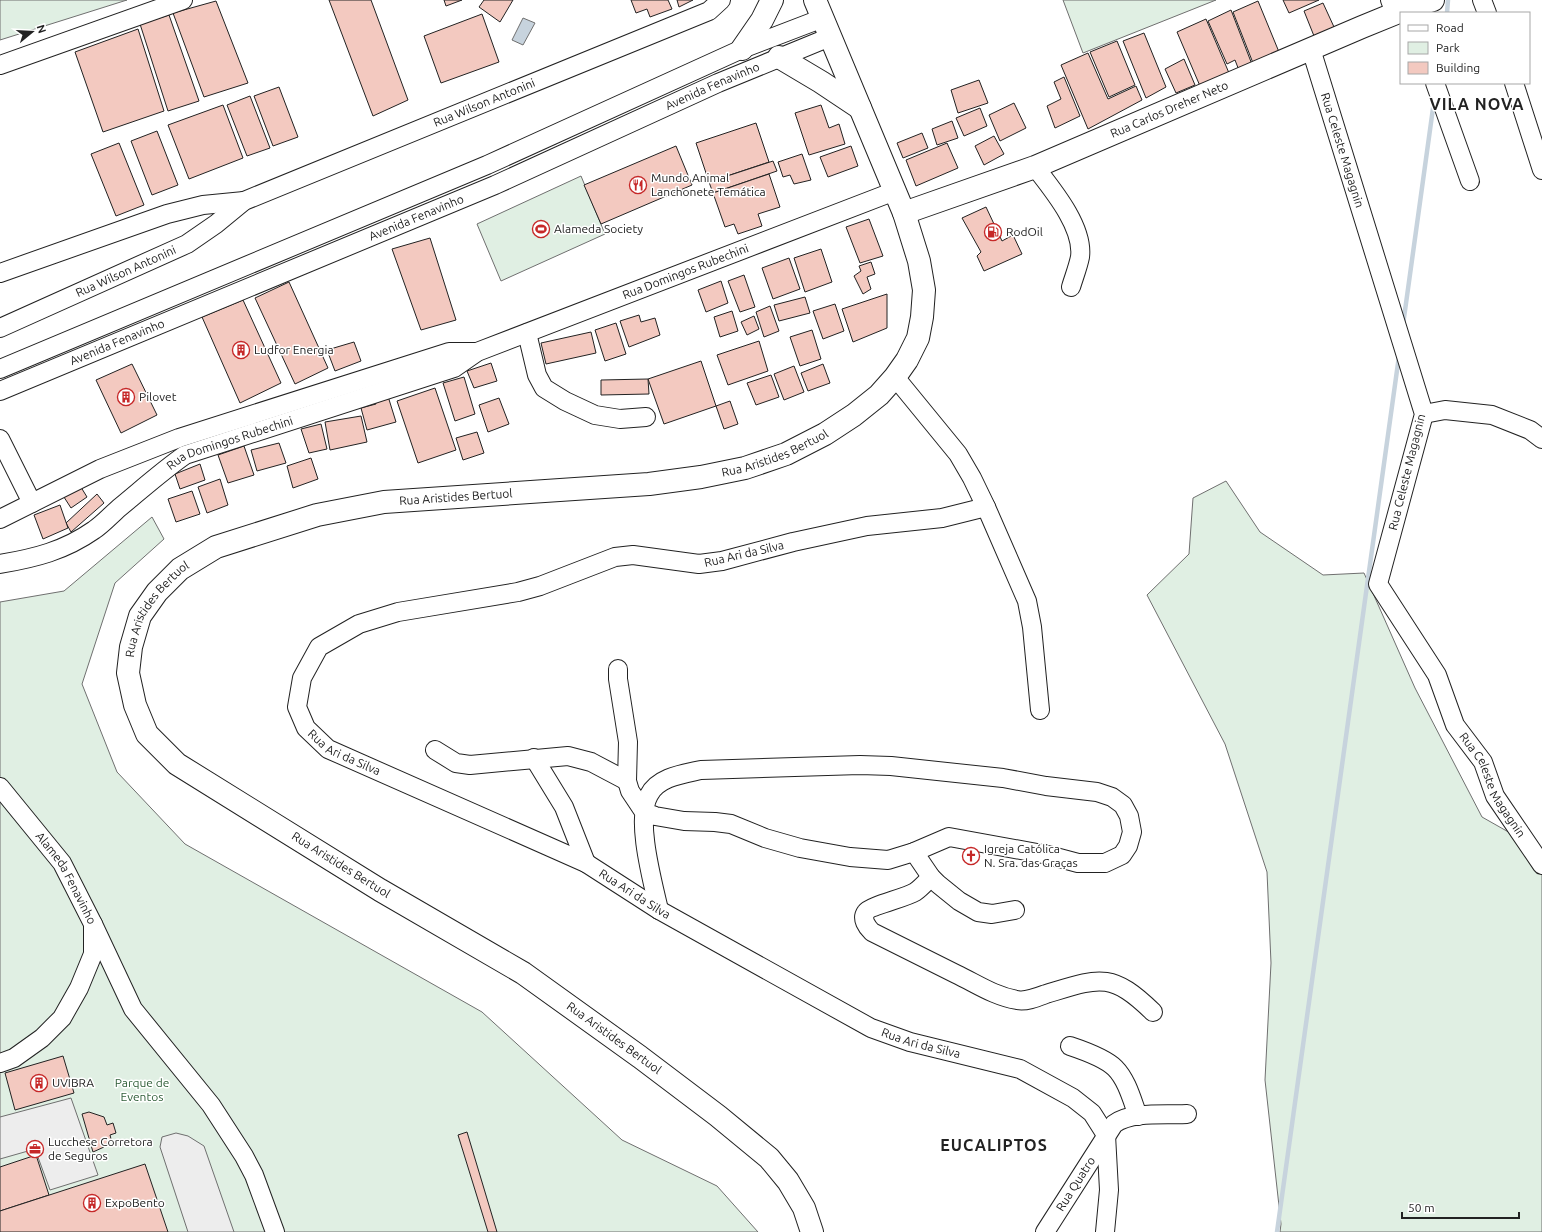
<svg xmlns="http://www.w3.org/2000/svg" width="1542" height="1232" viewBox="0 0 1542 1232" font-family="Ubuntu,sans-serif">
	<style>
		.green { fill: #e0efe3; stroke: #6f6f6f }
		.parking { fill: #ededed; stroke: #6f6f6f }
		.water { fill: #c7d3dd; stroke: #6f6f6f }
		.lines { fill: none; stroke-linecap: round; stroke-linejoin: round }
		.stream { stroke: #c7d3dd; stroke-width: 4.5 }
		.building { fill: #f3c9c0; stroke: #222 }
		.minor-casing { stroke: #222; stroke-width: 20 }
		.major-casing { stroke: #222; stroke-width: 24 }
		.minor { stroke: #fff; stroke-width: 18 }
		.major { stroke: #fff; stroke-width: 22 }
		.labels { text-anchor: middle; stroke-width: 3; stroke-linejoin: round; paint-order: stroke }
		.street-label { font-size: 12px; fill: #222; stroke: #fff }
		.poi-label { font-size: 12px; fill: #222; stroke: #fff; text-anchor: start }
		.park-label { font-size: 12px; fill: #2f5e38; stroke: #fff }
		.district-label { font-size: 16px; font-weight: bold; letter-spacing: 1px; fill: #222; stroke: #fff }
	</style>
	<rect width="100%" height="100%" fill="#fff"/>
	<g class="green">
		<polygon points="0,0 127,0 0,40"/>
		<polygon points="1063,0 1216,0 1083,53"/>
		<polygon points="581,176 605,234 501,281 477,224"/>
		<polygon points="1226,481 1260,532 1323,575 1364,573 1415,688 1482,817 1542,851 1542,1232 1280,1232 1281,1224 1265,1080 1271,963 1267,872 1225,744 1147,595 1189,554 1193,498"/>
		<polygon points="152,517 164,539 115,583 82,684 117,772 185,844 482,1012 622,1140 717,1186 758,1232 0,1232 0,602 64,591"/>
	</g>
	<g class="parking">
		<polygon points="71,1098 98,1175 50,1190 35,1149 0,1159 0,1117"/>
		<polygon points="176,1133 188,1136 204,1146 234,1232 188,1232 160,1147 162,1137"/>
	</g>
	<polygon class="water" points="523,18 535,23 523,45 512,40"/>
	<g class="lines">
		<g class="stream">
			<polyline points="1447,13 1448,0"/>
			<polyline points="1403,325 1434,101"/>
			<polyline points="1277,1232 1399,356"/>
		</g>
	</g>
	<g class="building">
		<polygon points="329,0 371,0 408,100 373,116"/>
		<polygon points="444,0 462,0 446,6"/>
		<polygon points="484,0 513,0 500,22 479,7"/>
		<polygon points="631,0 668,0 672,9 650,17 647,9 636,13"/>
		<polygon points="677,0 693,0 679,7"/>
		<polygon points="1283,0 1319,0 1289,13"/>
		<polygon points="216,1 248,83 204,97 173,13"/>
		<polygon points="1258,1 1279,52 1253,63 1233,12"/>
		<polygon points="1323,3 1334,27 1314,36 1304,11"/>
		<polygon points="1231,10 1253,67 1240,73 1235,60 1227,64 1208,21"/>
		<polygon points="482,14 499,62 441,83 424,36"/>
		<polygon points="169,15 199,101 168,111 140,24"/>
		<polygon points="1206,19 1229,73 1200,86 1177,32"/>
		<polygon points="138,29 164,111 103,132 75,52"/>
		<polygon points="1144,33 1166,87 1146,98 1123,41"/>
		<polygon points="1117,41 1135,85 1109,97 1090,52"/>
		<polygon points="1088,53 1108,99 1136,86 1142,100 1088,129 1061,65"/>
		<polygon points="1184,59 1195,85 1176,93 1165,69"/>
		<polygon points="1064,77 1080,116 1055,128 1047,106 1061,99 1054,82"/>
		<polygon points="979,80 988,103 958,113 951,90"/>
		<polygon points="279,87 298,137 273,146 254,96"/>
		<polygon points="250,96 270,148 247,156 227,105"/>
		<polygon points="1014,103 1026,128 1000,141 989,115"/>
		<polygon points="223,105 243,158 189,179 168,125"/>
		<polygon points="821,105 829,128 839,124 845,144 809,155 795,113"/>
		<polygon points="980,108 987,126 964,136 956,118"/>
		<polygon points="952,121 958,138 937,145 932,129"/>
		<polygon points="756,123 769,162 709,182 696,143"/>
		<polygon points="157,131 178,185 152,195 131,141"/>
		<polygon points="922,133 928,148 903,158 897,143"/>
		<polygon points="994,136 1004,154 984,165 975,146"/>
		<polygon points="119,143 144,205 116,216 91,154"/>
		<polygon points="947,143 958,168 916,186 906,160"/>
		<polygon points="676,146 692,185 601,224 584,185"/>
		<polygon points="851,146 858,166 828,177 820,157"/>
		<polygon points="802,154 811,180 794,184 790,175 783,177 778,162"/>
		<polygon points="773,161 777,171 713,193 709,182"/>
		<polygon points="769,174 780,207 758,214 762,226 738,234 734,224 725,227 713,193"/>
		<polygon points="986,207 1002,241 1013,235 1022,254 984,271 977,256 981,252 962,218"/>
		<polygon points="869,219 883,256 860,263 846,227"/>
		<polygon points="430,238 456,320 421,330 392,249"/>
		<polygon points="821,249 832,282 805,292 794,258"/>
		<polygon points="789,258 800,289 773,299 762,268"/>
		<polygon points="871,262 875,274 867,277 871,289 863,294 854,276 861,271 859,266"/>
		<polygon points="744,275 755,307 740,312 728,281"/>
		<polygon points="721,281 728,303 706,312 698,290"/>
		<polygon points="289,282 328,368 295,384 255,298"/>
		<polygon points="887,294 887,328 853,342 842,309"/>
		<polygon points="805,297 810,313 779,321 774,305"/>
		<polygon points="243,300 281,383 240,403 202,317"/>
		<polygon points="835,304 844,331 823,339 813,311"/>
		<polygon points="770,306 779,331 764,337 756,312"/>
		<polygon points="732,311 738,331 720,337 714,317"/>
		<polygon points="639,315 641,322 655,318 660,335 629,347 620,321"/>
		<polygon points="754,316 759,329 747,335 741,322"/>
		<polygon points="616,323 626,354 605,361 595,330"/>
		<polygon points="812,330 821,359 800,366 790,337"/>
		<polygon points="591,332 596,353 546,364 541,343"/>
		<polygon points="759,341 768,371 728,385 717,355"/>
		<polygon points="354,342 361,361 335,371 327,350"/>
		<polygon points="701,361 716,406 664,424 648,379"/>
		<polygon points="491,363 497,381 474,388 467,371"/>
		<polygon points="132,364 157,415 121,433 96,380"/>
		<polygon points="823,364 830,383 808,391 801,373"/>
		<polygon points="794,366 804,392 784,400 774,374"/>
		<polygon points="771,375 779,397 756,405 747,383"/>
		<polygon points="464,377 475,414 455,421 443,383"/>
		<polygon points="648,379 649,394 601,395 601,380"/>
		<polygon points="435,388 456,450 418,463 397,401"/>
		<polygon points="387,393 396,422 367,430 361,408 376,404 374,396"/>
		<polygon points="499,398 509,424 488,432 479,405"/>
		<polygon points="730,401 738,424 724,429 716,406"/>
		<polygon points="361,416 367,442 330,450 325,422"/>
		<polygon points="321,424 327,449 309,453 301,429"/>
		<polygon points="477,432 484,453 463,460 456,438"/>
		<polygon points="279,443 286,463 257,471 251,450"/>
		<polygon points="244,446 254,475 228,483 218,455"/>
		<polygon points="311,458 318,479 293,488 287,466"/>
		<polygon points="200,464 205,480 180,489 175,474"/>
		<polygon points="220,479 228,505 207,513 198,487"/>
		<polygon points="79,484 87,497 71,508 62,494"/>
		<polygon points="192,491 200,514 176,522 168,499"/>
		<polygon points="97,494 104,503 71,532 66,523"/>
		<polygon points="60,505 68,528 43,539 34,515"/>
		<polygon points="63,1056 74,1093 15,1110 5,1073"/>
		<polygon points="89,1112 104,1117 107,1125 113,1123 116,1133 110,1135 111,1139 104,1147 93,1152 82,1114"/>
		<polygon points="467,1132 497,1232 488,1232 458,1135"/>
		<polygon points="36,1155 49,1195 0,1211 0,1167"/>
		<polygon points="145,1164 168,1232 0,1232 0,1211"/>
	</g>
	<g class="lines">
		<g class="minor-casing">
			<g id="minor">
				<polyline points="1390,0 1395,13"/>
				<polyline points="1482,0 1487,13"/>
				<path id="s1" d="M1311 49 1424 414 1378 584 1437 675 1455 725 1483 762 1495 796 1542 865"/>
				<polyline points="0,65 183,0"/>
				<polyline points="1435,83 1470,181"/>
				<polyline points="1514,83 1542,170"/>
				<path d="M1035 167C1052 189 1084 227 1080 257 1078 267 1074 277 1071 287"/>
				<polyline points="0,273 167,214 203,205 244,201"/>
				<path id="s2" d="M0 328 187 244 216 224 244 201 709 11 721 0"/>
				<polyline points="527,333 537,375 544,388 565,401 595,415 620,419 646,417"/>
				<polyline points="0,369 487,165 742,49 823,18"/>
				<path id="s3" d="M895 377 958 454 972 478 986 507 942 518 867 526 793 542 722 561 699 564 633 555 615 557 540 586 518 592 398 612 359 624 319 647 302 678 297 707 306 728 328 749 586 863 659 910 871 1028 910 1042 1020 1069 1073 1098 1092 1113 1106 1135 1109 1190 1105 1232"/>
				<path id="s4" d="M0 391 495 185 718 83 830 37"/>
				<polyline points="1424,414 1445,410 1492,415 1530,430 1542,439"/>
				<polyline points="0,439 32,503"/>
				<polyline points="986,507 1027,601 1032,627 1040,710"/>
				<polyline points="0,519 100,469 179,438 449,352 477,352"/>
				<path id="s5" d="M0 564C35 558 64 551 94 530 103 524 111 515 119 508 141 490 162 471 185 455L454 368 477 352 895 191"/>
				<path d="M618 669V679L628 742 627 781 630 791 644 812 655 816 684 821 715 822 731 824 765 838 800 848 850 857 888 860 914 852 949 837 1048 855 1078 863H1105L1122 855 1128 846 1132 832 1129 816 1123 805 1112 797 1097 792 1046 786 1003 778 891 766 860 765 701 770C683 774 658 777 649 795 635 819 653 883 659 910"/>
				<polyline points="435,750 456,763 470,765 568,756 591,762 627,781"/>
				<polyline points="534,758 564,807 586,863"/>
				<path id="s6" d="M0 787 62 863 93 924V954L79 988 62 1018 42 1038 14 1058 0 1063"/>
				<polyline points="914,852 931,877 938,884 959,901 978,912 992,914 1015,910"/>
				<path d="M931 877C926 882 921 888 915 892 905 898 870 906 866 912 861 919 867 927 872 932 900 946 928 960 956 974 977 984 994 996 1017 1000 1026 1002 1038 997 1046 994 1099 978 1111 971 1153 1012"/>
				<polyline points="93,924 133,1009 211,1105 244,1156 254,1175 275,1232"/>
				<path d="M1070 1046C1082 1050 1106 1059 1115 1068 1127 1080 1132 1100 1138 1116"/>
				<path id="s7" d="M1045 1232 1114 1124C1131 1111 1166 1115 1187 1114"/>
			</g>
		</g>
		<g class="major-casing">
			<g id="major">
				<polyline points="742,49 762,20 772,0"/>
				<polyline points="779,57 821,82 860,108"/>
				<path id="s8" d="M904 213 1035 167 1362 27 1411 7 1433 0"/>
				<path id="s9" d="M812 1232 804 1208 788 1181 769 1158 718 1116 640 1057 523 973 380 890 177 764 147 734 135 705 128 673 131 647 140 616 157 592 180 569 216 547 317 515 384 502 649 484 701 477 745 468 786 454 825 434 854 415 879 395 895 377 907 360 918 338 922 317 924 290 919 261 904 213 815 0"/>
			</g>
		</g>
		<use href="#minor" class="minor"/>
		<use href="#major" class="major"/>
	</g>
	<defs>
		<g id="restaurant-ring" transform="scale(0.9)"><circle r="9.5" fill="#fff" stroke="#c62828" stroke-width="1.5"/><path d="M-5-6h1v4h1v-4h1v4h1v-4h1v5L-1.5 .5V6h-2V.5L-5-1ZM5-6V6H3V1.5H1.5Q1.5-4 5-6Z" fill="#c62828"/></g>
		<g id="stadium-ring" transform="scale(0.9)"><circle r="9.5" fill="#fff" stroke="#c62828" stroke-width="1.5"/><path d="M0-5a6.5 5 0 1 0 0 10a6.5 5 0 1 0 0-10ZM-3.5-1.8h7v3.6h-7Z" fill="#c62828"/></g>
		<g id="fuel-ring" transform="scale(0.9)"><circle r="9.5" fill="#fff" stroke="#c62828" stroke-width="1.5"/><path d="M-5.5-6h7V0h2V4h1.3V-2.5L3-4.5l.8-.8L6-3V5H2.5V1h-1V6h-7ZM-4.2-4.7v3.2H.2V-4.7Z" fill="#c62828"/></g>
		<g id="building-ring" transform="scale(0.9)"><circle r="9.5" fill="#fff" stroke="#c62828" stroke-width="1.5"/><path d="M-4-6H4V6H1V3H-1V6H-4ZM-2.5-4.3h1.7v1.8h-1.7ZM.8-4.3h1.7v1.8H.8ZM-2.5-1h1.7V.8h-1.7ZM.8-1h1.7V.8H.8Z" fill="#c62828"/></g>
		<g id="church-ring" transform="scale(0.9)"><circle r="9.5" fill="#fff" stroke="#c62828" stroke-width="1.5"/><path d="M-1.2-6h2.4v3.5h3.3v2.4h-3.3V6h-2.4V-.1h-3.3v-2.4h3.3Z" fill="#c62828"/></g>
		<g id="office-ring" transform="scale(0.9)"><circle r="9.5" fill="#fff" stroke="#c62828" stroke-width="1.5"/><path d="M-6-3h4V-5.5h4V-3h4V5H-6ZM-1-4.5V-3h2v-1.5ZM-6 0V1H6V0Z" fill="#c62828"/></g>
	</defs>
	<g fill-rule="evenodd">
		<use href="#restaurant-ring" x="638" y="185"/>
		<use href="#stadium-ring" x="541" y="229"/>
		<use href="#fuel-ring" x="993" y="232"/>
		<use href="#building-ring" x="241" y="350"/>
		<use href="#building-ring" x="126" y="397"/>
		<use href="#church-ring" x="971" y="856"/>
		<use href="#building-ring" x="39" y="1083"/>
		<use href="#office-ring" x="35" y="1149"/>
		<use href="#building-ring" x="92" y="1203"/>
	</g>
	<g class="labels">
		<g class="street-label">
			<text dy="4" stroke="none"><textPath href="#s4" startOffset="775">Avenida Fenavinho</textPath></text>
			<text dy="4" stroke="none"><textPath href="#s2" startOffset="536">Rua Wilson Antonini</textPath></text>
			<text dy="4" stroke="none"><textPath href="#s8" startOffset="285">Rua Carlos Dreher Neto</textPath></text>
			<text dy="4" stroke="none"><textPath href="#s1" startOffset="106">Rua Celeste Magagnin</textPath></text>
			<text dy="4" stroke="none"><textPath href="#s4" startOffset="451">Avenida Fenavinho</textPath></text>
			<text dy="4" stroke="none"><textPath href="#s2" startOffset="138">Rua Wilson Antonini</textPath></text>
			<text dy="4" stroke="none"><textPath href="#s5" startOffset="753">Rua Domingos Rubechini</textPath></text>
			<text dy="4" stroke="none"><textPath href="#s4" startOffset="127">Avenida Fenavinho</textPath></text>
			<text dy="4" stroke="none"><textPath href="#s5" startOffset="265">Rua Domingos Rubechini</textPath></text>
			<text dy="4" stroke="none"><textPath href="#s9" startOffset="1638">Rua Aristides Bertuol</textPath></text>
			<text transform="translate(1407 472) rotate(-76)" y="4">Rua Celeste Magagnin</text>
			<text dy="4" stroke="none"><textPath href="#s9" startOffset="1314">Rua Aristides Bertuol</textPath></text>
			<text transform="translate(744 554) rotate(-13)" y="4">Rua Ari da Silva</text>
			<text dy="4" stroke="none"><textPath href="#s9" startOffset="978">Rua Aristides Bertuol</textPath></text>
			<text dy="4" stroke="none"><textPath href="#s3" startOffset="983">Rua Ari da Silva</textPath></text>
			<text dy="4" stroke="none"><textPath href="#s1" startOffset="791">Rua Celeste Magagnin</textPath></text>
			<text transform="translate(341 865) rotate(32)" y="4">Rua Aristides Bertuol</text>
			<text dy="4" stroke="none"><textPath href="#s6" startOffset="113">Alameda Fenavinho</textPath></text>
			<text dy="4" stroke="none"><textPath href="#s3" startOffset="1307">Rua Ari da Silva</textPath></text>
			<text transform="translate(614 1038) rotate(36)" y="4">Rua Aristides Bertuol</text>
			<text dy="4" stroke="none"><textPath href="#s3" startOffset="1631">Rua Ari da Silva</textPath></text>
			<text dy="4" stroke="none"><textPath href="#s7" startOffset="57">Rua Quatro</textPath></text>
		</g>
		<g class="poi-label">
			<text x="651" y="182">Mundo Animal<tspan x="651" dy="14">Lanchonete Temática</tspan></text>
			<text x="554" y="233">Alameda Society</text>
			<text x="1006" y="236">RodOil</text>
			<text x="254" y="354">Ludfor Energia</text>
			<text x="139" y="401">Pilovet</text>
			<text x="984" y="853">Igreja Católica<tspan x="984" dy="14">N. Sra. das Graças</tspan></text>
			<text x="52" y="1087">UVIBRA</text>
			<text x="48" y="1146">Lucchese Corretora<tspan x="48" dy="14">de Seguros</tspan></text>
			<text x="105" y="1207">ExpoBento</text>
		</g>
		<g class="park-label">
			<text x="142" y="1087">Parque de<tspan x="142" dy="14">Eventos</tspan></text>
		</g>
		<g class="district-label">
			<text x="1477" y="110">VILA NOVA</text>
			<text x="994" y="1151">EUCALIPTOS</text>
		</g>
	</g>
	<rect x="1400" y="12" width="130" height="72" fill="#ffffff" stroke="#a7a7a7"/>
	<rect x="1408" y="25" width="20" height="6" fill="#ffffff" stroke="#a7a7a7"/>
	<text x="1436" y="32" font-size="12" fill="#222222">Road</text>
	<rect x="1408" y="42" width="20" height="12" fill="#e0efe3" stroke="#a7a7a7"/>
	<text x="1436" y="52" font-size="12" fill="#222222">Park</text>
	<rect x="1408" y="62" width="20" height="12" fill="#f3c9c0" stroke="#a7a7a7"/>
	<text x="1436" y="72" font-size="12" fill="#222222">Building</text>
	<g transform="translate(32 32) rotate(72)" stroke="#ffffff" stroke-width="3" paint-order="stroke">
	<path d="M0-3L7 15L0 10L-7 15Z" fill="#222222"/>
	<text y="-6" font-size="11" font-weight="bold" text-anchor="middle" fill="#222222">N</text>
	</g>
	<path d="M1402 1212v6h117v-6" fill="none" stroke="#222222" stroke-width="2"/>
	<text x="1408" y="1212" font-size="12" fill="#222222" stroke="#ffffff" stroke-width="3" paint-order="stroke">50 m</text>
</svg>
